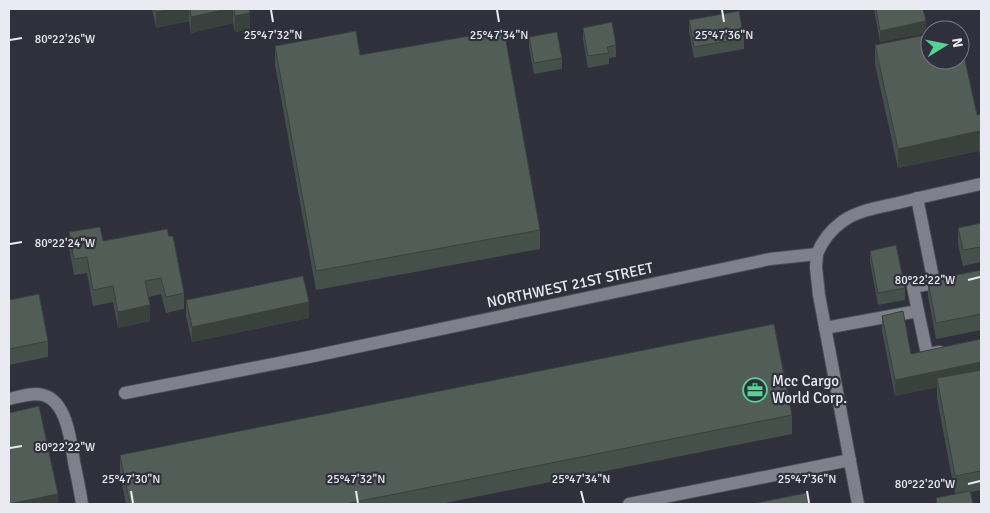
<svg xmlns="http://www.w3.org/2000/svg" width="990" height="513" viewBox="0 0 990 513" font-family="Signika,sans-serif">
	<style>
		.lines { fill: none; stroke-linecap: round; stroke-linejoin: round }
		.service-casing { stroke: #4a4b54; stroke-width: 14 }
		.minor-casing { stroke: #4a4b54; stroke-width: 14 }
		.tertiary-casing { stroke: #4a4b54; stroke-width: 14 }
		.service { stroke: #7e808c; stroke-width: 12 }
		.minor { stroke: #7e808c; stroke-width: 12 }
		.tertiary { stroke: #7e808c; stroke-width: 12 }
		.wall { fill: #46504a }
		.shaded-wall { fill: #39413c }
		.building { fill: #515d56; stroke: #39413c }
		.ticks { fill: none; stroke: #eaebf2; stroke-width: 2 }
		.labels { text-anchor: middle; stroke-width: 4.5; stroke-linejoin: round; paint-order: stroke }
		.street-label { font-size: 15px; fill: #eaebf2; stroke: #2f303b }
		.poi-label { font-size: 15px; fill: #eaebf2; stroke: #2f303b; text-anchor: start }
		.ticks-label { font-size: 12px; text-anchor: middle; fill: #eaebf2; stroke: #2f303b; stroke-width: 4.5; stroke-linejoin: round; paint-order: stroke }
	</style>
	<rect width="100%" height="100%" fill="#2f303b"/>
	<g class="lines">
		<g class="service-casing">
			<g id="service">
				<polyline points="917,198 934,283 913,287 918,311"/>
				<polyline points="825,328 918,311 927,354 940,352"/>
				<polyline points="125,393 309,357 770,259 817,254"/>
				<path d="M9 399C19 397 32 392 43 395 67 401 71 442 74 462 77 476 80 490 82 504"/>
				<polyline points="629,504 850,460"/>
			</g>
		</g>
		<g class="minor-casing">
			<path id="minor" d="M817 254C822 241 832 229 843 221 859 210 880 207 898 203 926 196 954 190 981 184"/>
		</g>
		<g class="tertiary-casing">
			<polyline id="tertiary" points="817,254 816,267 819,295 858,504"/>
		</g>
		<use href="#service" class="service"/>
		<use href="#minor" class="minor"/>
		<use href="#tertiary" class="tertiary"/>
	</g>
	<g class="wall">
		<polygon points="152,9 249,9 250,29 235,32 233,23 191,33 189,21 156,28"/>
		<polygon points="874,9 923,9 926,33 880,42"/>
		<polygon points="689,20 744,38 744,49 694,58 689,32"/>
		<polygon points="583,28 616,45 616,57 609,58 609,64 588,68 583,39"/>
		<polygon points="529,37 562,58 562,69 534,74 529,48"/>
		<polygon points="875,45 937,66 977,115 981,114 981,157 979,151 898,168 875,64"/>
		<polygon points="275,46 360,55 540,230 540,249 316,290 275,65"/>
		<polygon points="981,223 981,262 963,266 958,244 958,228"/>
		<polygon points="69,232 103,241 169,236 184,293 184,309 166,313 161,294 148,297 150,321 118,328 113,302 93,306 87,273 74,275 69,248"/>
		<polygon points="870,251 905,288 905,300 878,305 870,262"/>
		<polygon points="981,270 981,330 936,339 928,296 928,281"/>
		<polygon points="9,300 48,341 48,357 9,365"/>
		<polygon points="186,300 309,318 192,342 186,316"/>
		<polygon points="882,316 911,354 981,339 981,490 971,492 973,504 936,504 936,498 955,494 937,398 937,387 895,396 882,331"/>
		<polygon points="792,415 792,434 440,504 126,504 120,474 120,455"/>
	</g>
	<g class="shaded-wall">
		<polygon points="172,9 189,9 189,21 156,28 156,12"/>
		<polygon points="227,9 233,9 233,23 191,33 191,17"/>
		<polygon points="250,13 250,29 235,32 235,16"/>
		<polygon points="926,21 926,33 880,42 880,31"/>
		<polygon points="979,131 979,151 898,168 898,149"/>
		<polygon points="309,302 309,318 192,342 192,327"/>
		<polygon points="150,305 150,321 118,328 118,312"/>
		<polygon points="981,362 981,378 937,378 937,387 895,396 895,380"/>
		<polygon points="58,494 58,504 10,504"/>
	</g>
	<g class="building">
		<polygon points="156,9 172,9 156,12"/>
		<polygon points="190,9 227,9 191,17"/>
		<polygon points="234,9 249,9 250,13 235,16"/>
		<polygon points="876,9 923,9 926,21 880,31"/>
		<polygon points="739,11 744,38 694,47 689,20"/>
		<polygon points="612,22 616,45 607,47 609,53 588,56 583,28"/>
		<polygon points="504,30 540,230 316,271 275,46 356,31 360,55"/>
		<polygon points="557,32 562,58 534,63 529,37"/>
		<polygon points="930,34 930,60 935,60 937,66 965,60 977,115 981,114 981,138 979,131 898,149 875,45"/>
		<polygon points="981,223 981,247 963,250 958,228"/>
		<polygon points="100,227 103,241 167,229 169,236 173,236 184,293 166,297 161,278 145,281 150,305 118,312 113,286 93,290 87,257 74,259 69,232"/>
		<polygon points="896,245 905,288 878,293 870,251"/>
		<polygon points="981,270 981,314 936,323 928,281"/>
		<polygon points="303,276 309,302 192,327 186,300"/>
		<polygon points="39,294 48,341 9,349 9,300"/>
		<polygon points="903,311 911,354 981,339 981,362 895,380 882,316"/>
		<polygon points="774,324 792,415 345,504 130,504 120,455"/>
		<polygon points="981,370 981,471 955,476 937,378"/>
		<polygon points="39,406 58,494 9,504 9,413"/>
		<polygon points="970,491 973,504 937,504 936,498"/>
		<polygon points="806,493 808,504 751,504"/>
	</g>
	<path class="ticks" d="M271 10 273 22M497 10 499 22M722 10 724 22M10 40 22 38M10 244 22 242M968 280 980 277M10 448 22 446M968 484 980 481M131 491 133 503M356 491 358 503M581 491 584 503M807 491 809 503"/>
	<defs>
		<g id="office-ring" transform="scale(1.25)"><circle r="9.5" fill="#2f303b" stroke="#53d396" stroke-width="1.5"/><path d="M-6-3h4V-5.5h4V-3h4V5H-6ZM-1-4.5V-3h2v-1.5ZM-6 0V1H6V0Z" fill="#53d396"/></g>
	</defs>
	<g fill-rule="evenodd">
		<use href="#office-ring" x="755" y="390"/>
	</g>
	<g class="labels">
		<g class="street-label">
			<text transform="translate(570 285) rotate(-12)" y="5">NORTHWEST 21ST STREET</text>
		</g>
		<g class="poi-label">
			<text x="772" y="386">Mcc Cargo<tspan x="772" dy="17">World Corp.</tspan></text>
		</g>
	</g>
	<g class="ticks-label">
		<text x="273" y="39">25°47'32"N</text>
		<text x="499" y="39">25°47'34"N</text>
		<text x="724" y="39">25°47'36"N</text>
		<text x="65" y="43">80°22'26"W</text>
		<text x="65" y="247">80°22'24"W</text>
		<text x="925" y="284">80°22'22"W</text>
		<text x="65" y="451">80°22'22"W</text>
		<text x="131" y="483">25°47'30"N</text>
		<text x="356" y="483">25°47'32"N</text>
		<text x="581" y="483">25°47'34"N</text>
		<text x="807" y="483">25°47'36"N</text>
		<text x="925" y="488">80°22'20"W</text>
	</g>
	<rect width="990" height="513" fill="none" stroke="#eaebf2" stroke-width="20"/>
	<g transform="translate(945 45) rotate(80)"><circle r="24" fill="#2f303b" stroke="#7a7b84"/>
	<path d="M0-4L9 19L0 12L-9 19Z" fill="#53d396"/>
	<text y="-8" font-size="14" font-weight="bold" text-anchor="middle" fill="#eaebf2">N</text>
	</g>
</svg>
